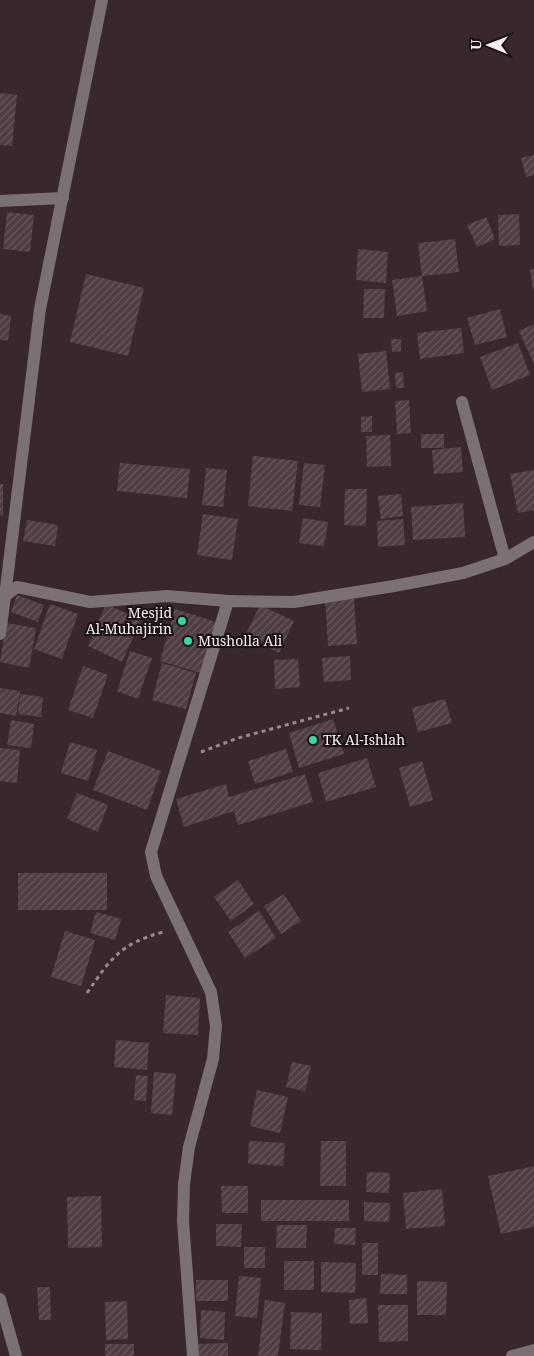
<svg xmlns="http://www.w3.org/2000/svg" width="534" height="1356" viewBox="0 0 534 1356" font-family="'Noto Serif',serif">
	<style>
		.building { fill: url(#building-hatch) }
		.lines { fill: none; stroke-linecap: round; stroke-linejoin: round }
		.path { stroke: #988990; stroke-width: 3; stroke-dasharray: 4 4; stroke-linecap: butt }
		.minor { stroke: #7a7075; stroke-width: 12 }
		.poi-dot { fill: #3ad4a5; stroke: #1b1317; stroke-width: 2 }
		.labels { text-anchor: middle; stroke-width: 4.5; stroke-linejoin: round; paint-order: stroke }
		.poi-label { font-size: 14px; fill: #faeef4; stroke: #1b1317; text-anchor: start }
	</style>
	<defs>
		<pattern id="building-hatch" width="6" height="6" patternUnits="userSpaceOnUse" patternTransform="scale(1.25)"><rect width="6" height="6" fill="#4f3c45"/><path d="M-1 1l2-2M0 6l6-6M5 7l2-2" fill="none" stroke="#695860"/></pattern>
	</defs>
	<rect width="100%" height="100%" fill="#392730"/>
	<g class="building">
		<polygon points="0,93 17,95 12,146 0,145"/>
		<polygon points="534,155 534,175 526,177 521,158"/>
		<polygon points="7,212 34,215 30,252 3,249"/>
		<polygon points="519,214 520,245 499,246 498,215"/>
		<polygon points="486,217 495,239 477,247 467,225"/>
		<polygon points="455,239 459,272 422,276 427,311 397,316 392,280 422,276 418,243"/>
		<polygon points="358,249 388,252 386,283 356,280"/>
		<polygon points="534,269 534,289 533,290 530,270"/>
		<polygon points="86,274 144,288 128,356 70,342"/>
		<polygon points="364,289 385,289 384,318 363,318"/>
		<polygon points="500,309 507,337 475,345 467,318"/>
		<polygon points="0,314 11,316 8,341 0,340"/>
		<polygon points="534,324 534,364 519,331"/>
		<polygon points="461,328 464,353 420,359 417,333"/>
		<polygon points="391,339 401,339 401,351 392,352"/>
		<polygon points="518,343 530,375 492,390 480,357"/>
		<polygon points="386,351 390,389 362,392 358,354"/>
		<polygon points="403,372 404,388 396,388 395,373"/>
		<polygon points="409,400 411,433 397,434 395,401"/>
		<polygon points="372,416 372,432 361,432 361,417"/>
		<rect x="421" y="434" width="23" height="14"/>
		<polygon points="390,435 391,466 367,467 366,436"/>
		<polygon points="461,447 463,472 434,474 432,450"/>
		<polygon points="253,456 298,461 292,511 248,506"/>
		<polygon points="120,463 190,469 187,498 117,491"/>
		<polygon points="304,463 325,465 320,507 299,505"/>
		<polygon points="206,468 227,470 223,507 202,505"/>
		<polygon points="534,470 534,510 518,513 510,474"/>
		<rect x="0" y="484" width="3" height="31"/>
		<polygon points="345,489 367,489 366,526 344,525"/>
		<polygon points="401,494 403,516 381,519 378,496"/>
		<polygon points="463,503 465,537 413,540 411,507"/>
		<polygon points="203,514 238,519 232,560 197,555"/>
		<polygon points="303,518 328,522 324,546 299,543"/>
		<polygon points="403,519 405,545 378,547 377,521"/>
		<polygon points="27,520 58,525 55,546 23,541"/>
		<polygon points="17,595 44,605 38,622 11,612"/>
		<polygon points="354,598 357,644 328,646 325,599"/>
		<polygon points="50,604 78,614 62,659 34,649"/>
		<polygon points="106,604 141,620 122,662 88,646"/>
		<polygon points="260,605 294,621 279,653 245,636"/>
		<polygon points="175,609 216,622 201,673 160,661"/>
		<polygon points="6,623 36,628 29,668 0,662"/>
		<polygon points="130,651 152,658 138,699 117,691"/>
		<polygon points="350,656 351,680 324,682 322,658"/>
		<polygon points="298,659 300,687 275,689 274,660"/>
		<polygon points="162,663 196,673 186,709 152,700"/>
		<polygon points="83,666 108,675 93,718 68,710"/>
		<polygon points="0,688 20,691 16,716 0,713"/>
		<polygon points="20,694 43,697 41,717 18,714"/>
		<polygon points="445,699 452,723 418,732 412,708"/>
		<polygon points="333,719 344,754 299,768 289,733"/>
		<polygon points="11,720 34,724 31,748 7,745"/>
		<polygon points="70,742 97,750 88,781 61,773"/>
		<polygon points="0,748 20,750 17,783 0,781"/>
		<polygon points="286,749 293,772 255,784 248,761"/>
		<polygon points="108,751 161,771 147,810 93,790"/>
		<polygon points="367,758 376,787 326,802 318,773"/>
		<polygon points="422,761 433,800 410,807 399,768"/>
		<polygon points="305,774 313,802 238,825 234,811 184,827 176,799 226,784 229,797"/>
		<polygon points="77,793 108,805 98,832 67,819"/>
		<rect x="18" y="873" width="89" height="37"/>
		<polygon points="238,880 254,904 231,921 214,897"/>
		<polygon points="284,894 301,921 281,934 264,906"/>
		<polygon points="259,911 276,938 245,958 228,932"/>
		<polygon points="96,912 121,919 115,940 90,933"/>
		<polygon points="65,931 95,940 81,986 51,977"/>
		<polygon points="166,995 200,998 198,1035 163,1033"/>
		<polygon points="116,1040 149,1043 147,1070 114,1067"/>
		<polygon points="292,1062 311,1066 305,1091 286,1087"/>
		<polygon points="154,1072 176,1074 172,1115 151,1113"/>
		<polygon points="136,1075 148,1076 146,1101 134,1100"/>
		<polygon points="257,1090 288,1097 280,1133 250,1126"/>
		<polygon points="249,1141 285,1143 283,1166 248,1164"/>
		<polygon points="321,1141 346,1141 346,1186 320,1186"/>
		<polygon points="534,1166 534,1227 501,1234 488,1176"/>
		<polygon points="367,1172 390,1173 389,1193 366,1192"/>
		<polygon points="221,1186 248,1186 248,1213 222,1213"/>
		<polygon points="442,1189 445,1226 406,1229 403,1193"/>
		<polygon points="101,1196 102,1247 68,1248 67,1197"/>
		<rect x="261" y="1200" width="88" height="21"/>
		<polygon points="364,1202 390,1203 389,1222 364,1221"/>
		<polygon points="216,1224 242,1224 241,1247 216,1246"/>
		<polygon points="277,1225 307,1225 306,1248 276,1248"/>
		<polygon points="335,1228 356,1228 355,1245 334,1244"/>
		<rect x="362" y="1243" width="16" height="32"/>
		<rect x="244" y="1247" width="21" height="21"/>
		<rect x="284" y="1261" width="30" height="29"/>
		<polygon points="321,1262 356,1263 355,1293 321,1292"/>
		<polygon points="381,1274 407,1275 407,1294 380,1294"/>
		<polygon points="239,1276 261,1278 257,1318 235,1316"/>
		<rect x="196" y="1280" width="32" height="21"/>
		<polygon points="417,1281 447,1282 446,1315 417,1315"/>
		<polygon points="37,1287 50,1287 51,1320 39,1320"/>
		<polygon points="366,1298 368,1323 350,1324 349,1300"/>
		<polygon points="265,1300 285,1303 278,1356 258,1356"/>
		<polygon points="127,1301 128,1339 106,1340 105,1302"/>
		<polygon points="378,1305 408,1305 408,1341 379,1342"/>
		<polygon points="201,1310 225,1312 224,1340 200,1338"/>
		<polygon points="291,1312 322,1313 321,1350 290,1349"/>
		<polygon points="228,1343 228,1356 194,1356 194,1344"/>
		<rect x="105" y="1344" width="29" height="12"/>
	</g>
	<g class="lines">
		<g class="path">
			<polyline points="201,752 238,738 349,708"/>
			<path d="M87 993C111 958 120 944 163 932"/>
		</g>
		<g class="minor">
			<polyline points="0,201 63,198"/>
			<polyline points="462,402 505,559"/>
			<polyline points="5,596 40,309 102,0"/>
			<polyline points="0,634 5,596 17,587 90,602 167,596 228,601"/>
			<polyline points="0,1299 16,1356"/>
			<polyline points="193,1356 183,1221 184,1184 189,1147 213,1059 216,1026 211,992 156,876 151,852 228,601 294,602 394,586 463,573 505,559 534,542"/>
			<polyline points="512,1356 534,1350"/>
		</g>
	</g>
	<g class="poi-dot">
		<circle cx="182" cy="621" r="5"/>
		<circle cx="188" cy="641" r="5"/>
		<circle cx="313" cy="740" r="5"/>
	</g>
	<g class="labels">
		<g class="poi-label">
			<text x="172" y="618" text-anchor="end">Mesjid<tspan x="172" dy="16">Al-Muhajirin</tspan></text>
			<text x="198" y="646">Musholla Ali</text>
			<text x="323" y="745">TK Al-Ishlah</text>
		</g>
	</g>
	<g transform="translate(489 45) rotate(271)" stroke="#1b1317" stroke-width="4" paint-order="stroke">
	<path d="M0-4L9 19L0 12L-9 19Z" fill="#faeef4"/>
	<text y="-8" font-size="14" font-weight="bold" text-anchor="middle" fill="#faeef4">U</text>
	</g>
</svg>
